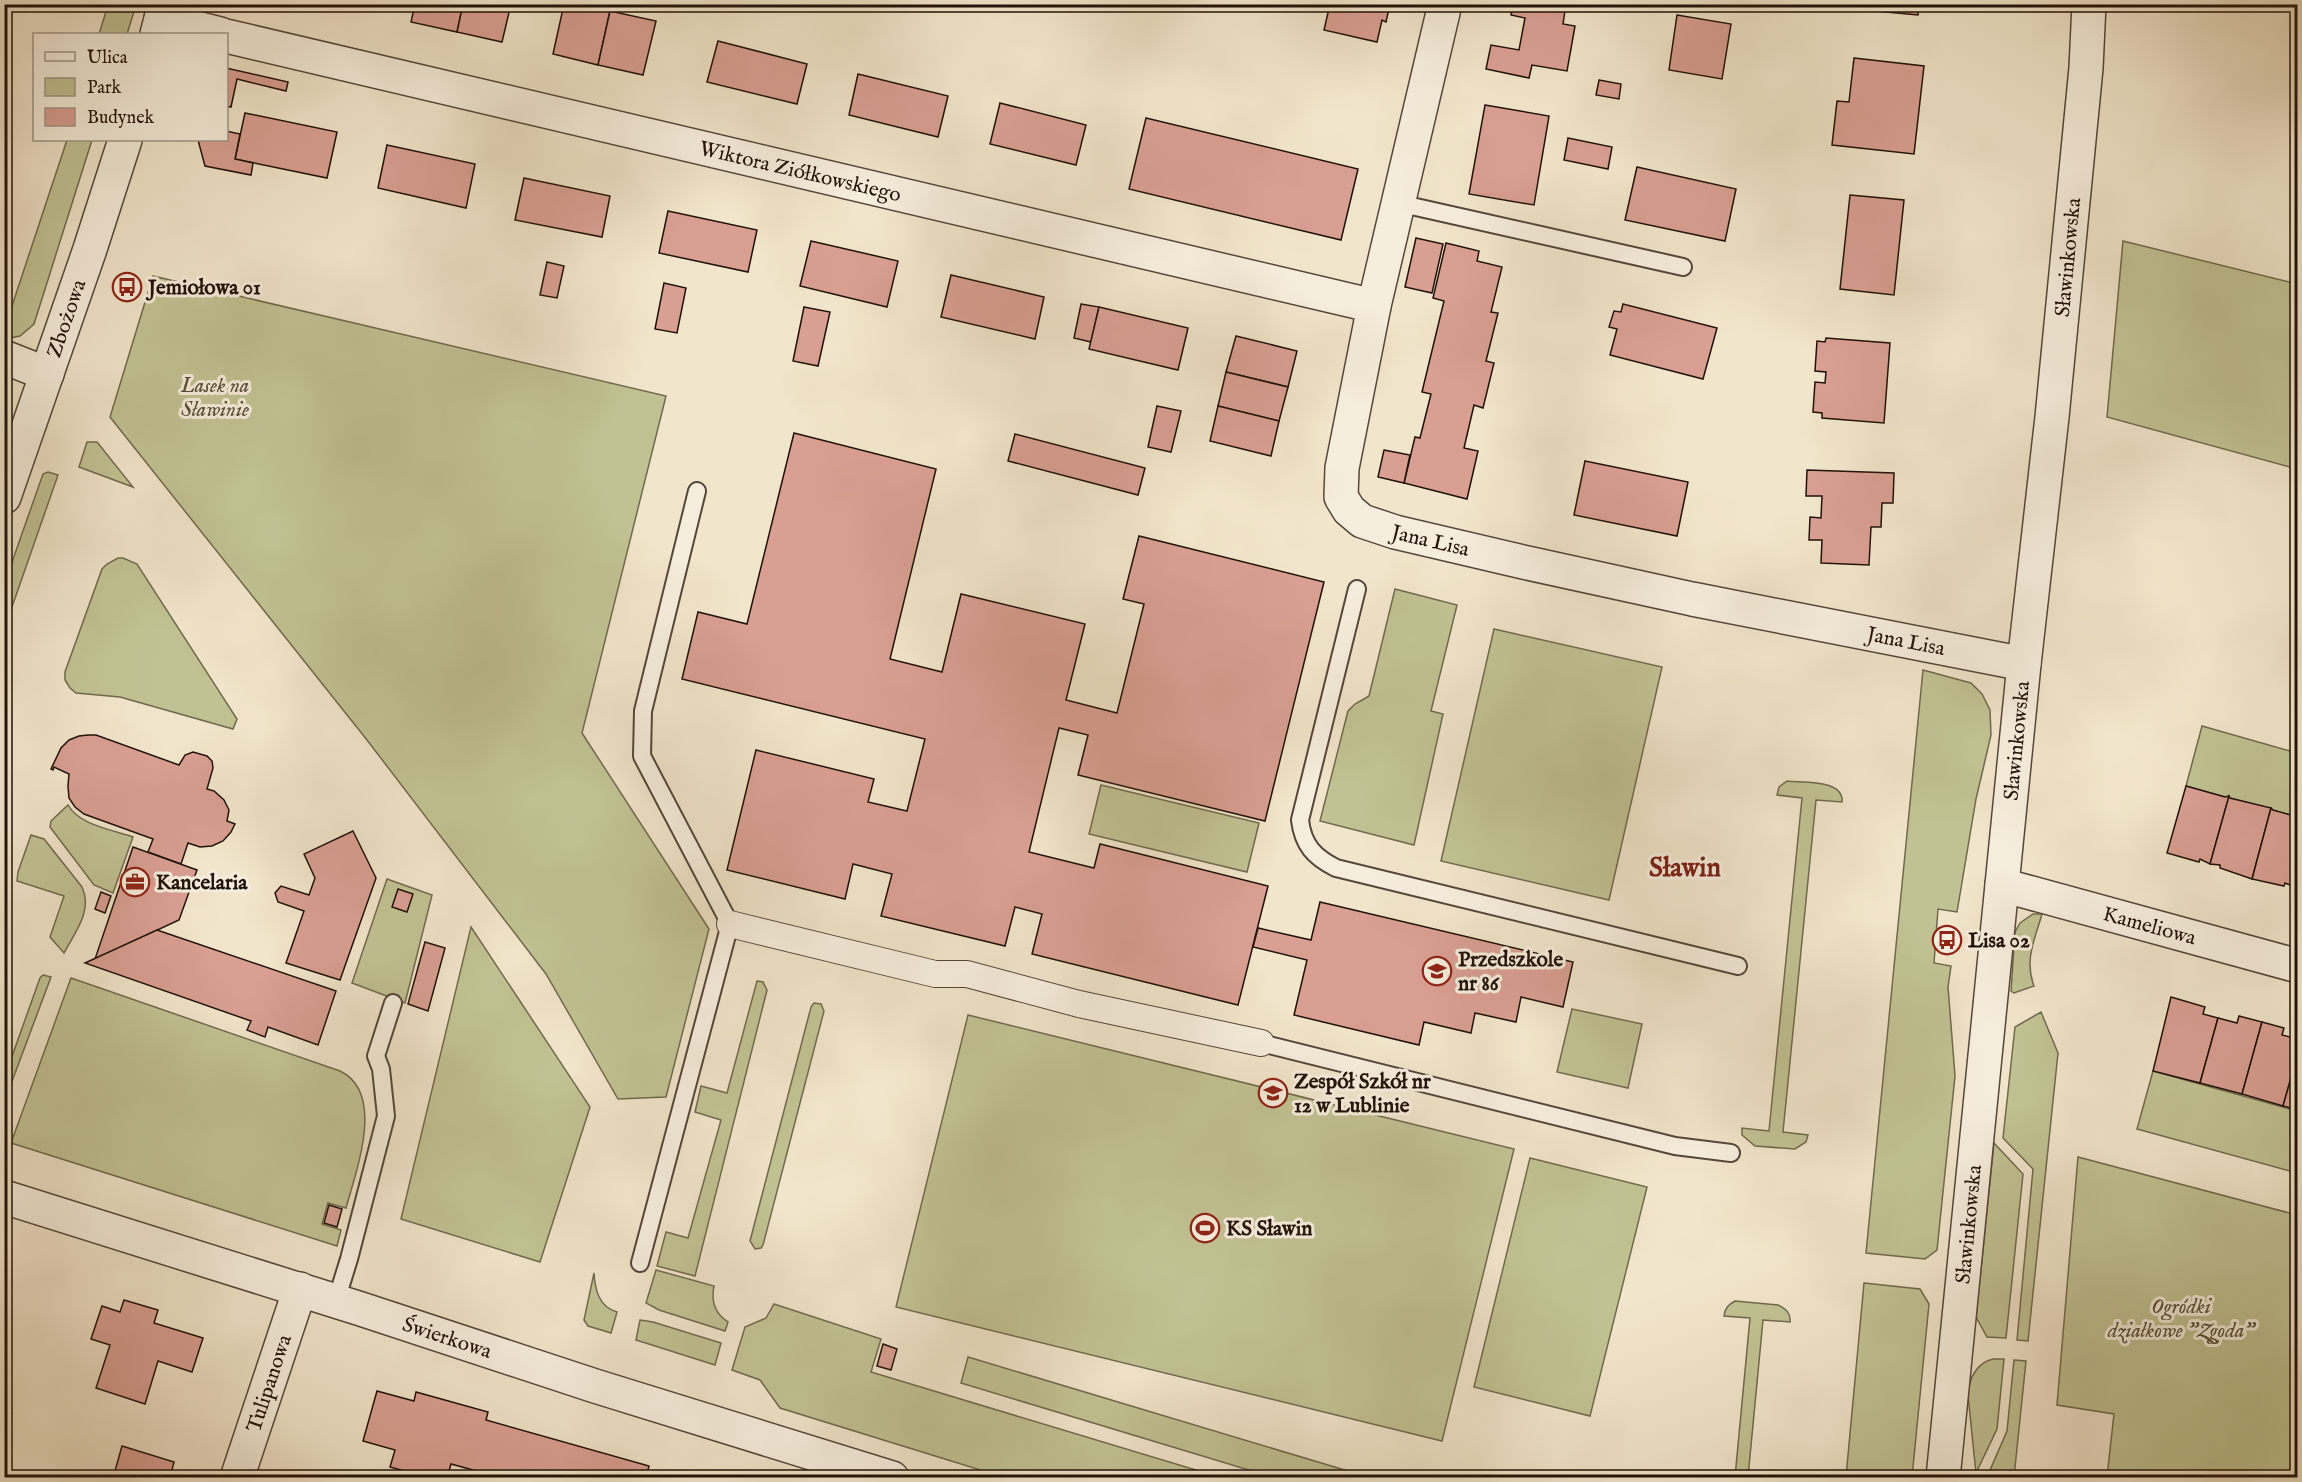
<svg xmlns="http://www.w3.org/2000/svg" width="2302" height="1482" viewBox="0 0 2302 1482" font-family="'IM FELL English',serif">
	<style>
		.green { fill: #c1c293; stroke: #716a4e; stroke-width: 1.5 }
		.building { fill: #d99f93; stroke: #211209; stroke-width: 1.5 }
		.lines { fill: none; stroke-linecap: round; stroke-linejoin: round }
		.service-casing { stroke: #55473a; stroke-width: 20 }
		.pedestrian-casing { stroke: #55473a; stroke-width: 28 }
		.minor-casing { stroke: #55473a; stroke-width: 36 }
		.tertiary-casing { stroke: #55473a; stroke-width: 36 }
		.service { stroke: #f6eedd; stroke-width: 16 }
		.pedestrian { stroke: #f6eedd; stroke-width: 26 }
		.minor { stroke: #f6eedd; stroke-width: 33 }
		.tertiary { stroke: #f6eedd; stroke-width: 33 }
		.labels { text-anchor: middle; stroke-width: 6; stroke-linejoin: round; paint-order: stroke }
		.street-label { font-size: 21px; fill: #211209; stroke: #f6eedd }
		.poi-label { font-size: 21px; font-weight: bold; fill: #211209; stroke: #f6eedd; text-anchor: start }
		.park-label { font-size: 21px; font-style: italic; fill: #595039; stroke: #f6eedd }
		.district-label { font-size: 27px; font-weight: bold; fill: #7a1f14; stroke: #f6eedd }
	</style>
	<rect width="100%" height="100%" fill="#f1e5cb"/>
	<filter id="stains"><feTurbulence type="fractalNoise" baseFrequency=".00333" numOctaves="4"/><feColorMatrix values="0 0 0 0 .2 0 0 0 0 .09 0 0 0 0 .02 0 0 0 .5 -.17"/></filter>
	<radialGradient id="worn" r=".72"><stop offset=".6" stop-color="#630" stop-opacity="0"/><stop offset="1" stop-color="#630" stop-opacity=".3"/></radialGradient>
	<g class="green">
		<polygon points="108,5 136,5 127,34 99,34"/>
		<polygon points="67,140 92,140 34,324 20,336 5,339 5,327"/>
		<polygon points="2123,241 2297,284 2297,469 2107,417"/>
		<polygon points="153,276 666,396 582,733 709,929 666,1097 618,1099 546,974 367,740 110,417"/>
		<polygon points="87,442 97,442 133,487 79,467"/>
		<polygon points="48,472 58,475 5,627 5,582 43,474"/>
		<polygon points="118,558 123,558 137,564 237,719 233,729 120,697 76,693 70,688 65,680 65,672 102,569 107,564"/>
		<polygon points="1395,589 1457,605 1431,711 1443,714 1414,845 1320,821 1348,711 1355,704 1369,696"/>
		<polygon points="1494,629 1662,667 1609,900 1441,861"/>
		<polygon points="1923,670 1971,683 1982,694 1990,710 1991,735 1976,799 1957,912 1938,909 1934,963 1951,966 1948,987 1955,1076 1937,1250 1925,1259 1866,1253"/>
		<polygon points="2202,726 2297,753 2297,817 2186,786"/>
		<path d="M1787 781C1803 783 1844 779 1842 802L1816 800 1783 1132 1808 1135 1806 1142 1795 1149 1755 1146 1742 1135V1128L1769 1131 1802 798 1777 795 1779 787Z"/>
		<polygon points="1101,785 1259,823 1247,872 1089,834"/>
		<path d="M68 805C79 825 113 830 133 837L113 893 94 885 50 827 51 821Z"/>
		<path d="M31 835 44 839 82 887C93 911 75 932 64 953L50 937 64 896 17 881 18 872Z"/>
		<polygon points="387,879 432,895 405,1003 352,983"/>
		<path d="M2033 914H2042C2035 939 2024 960 2034 986L2014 993 2011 991 2015 932 2020 923Z"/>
		<polygon points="471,927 590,1107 540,1262 401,1219"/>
		<polygon points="43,975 51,977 5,1100 5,1076 40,978"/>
		<path d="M71 978 340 1071C386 1093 356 1171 346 1208L328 1203 322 1224 341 1230 337 1246 11 1143Z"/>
		<polygon points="757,981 763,982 767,990 695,1276 657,1266 666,1232 688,1238 721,1120 695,1112 701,1086 727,1093"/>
		<polygon points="814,1003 821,1004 824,1011 763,1245 761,1248 755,1249 750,1241 811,1007"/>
		<polygon points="1572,1009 1642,1024 1628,1088 1557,1072"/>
		<polygon points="2041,1012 2058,1053 2028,1341 2017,1340 2033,1169 2003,1138 2015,1027"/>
		<polygon points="968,1015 1514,1149 1442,1441 896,1307"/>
		<polygon points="2153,1071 2297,1111 2297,1173 2137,1129"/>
		<polygon points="1994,1143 2023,1174 2006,1338 1987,1337 1976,1317"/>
		<polygon points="2078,1157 2297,1215 2297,1477 2107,1477 2114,1414 2057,1405"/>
		<polygon points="1530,1158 1647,1187 1590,1416 1474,1387"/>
		<path d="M656 1270 714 1286C711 1301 714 1313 728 1322L725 1331 659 1310 646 1303Z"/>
		<path d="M594 1273C595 1290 599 1307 617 1312L611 1333 588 1326 584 1320Z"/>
		<polygon points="1864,1283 1920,1289 1929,1304 1912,1477 1846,1477"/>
		<path d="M1735 1301 1778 1305C1786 1309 1791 1313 1790 1322L1763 1320 1748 1477H1735L1750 1318 1724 1316C1725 1308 1728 1305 1735 1301Z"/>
		<polygon points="774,1304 881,1339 871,1372 1219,1477 1003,1477 780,1408 760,1380 732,1370 745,1327 766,1318"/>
		<polygon points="640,1320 653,1322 721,1343 715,1365 636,1340"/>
		<polygon points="968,1357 1368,1477 1272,1477 961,1383"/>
		<path d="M1993 1359H2004L1997 1429 1976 1473 1968 1395C1969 1379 1976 1363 1993 1359Z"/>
		<polygon points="2014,1360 2026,1361 2014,1477 1987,1477 2007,1431"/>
	</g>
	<g class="building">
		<polygon points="336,4 362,4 361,10"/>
		<polygon points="415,4 463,4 457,32 411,22"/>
		<polygon points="463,4 511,4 502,42 457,32"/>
		<polygon points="564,4 583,4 610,11 598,65 553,54"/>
		<polygon points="1330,4 1390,4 1386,22 1382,20 1377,42 1324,30"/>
		<polygon points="1513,4 1566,4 1563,24 1575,26 1567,71 1532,65 1529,78 1486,69 1491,45 1519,50 1525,18 1511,15"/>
		<polygon points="1865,4 1919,4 1918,15 1865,10"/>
		<polygon points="610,11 656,21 643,75 598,65"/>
		<polygon points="1677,15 1731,24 1722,79 1669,70"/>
		<polygon points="718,41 807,64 797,104 707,82"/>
		<polygon points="1854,58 1924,66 1914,154 1832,145 1837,101 1849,102"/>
		<polygon points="226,68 288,82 286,91 237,79 231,107 226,106"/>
		<polygon points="858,74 948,96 938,137 849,115"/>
		<polygon points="1599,80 1621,84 1619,99 1596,95"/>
		<polygon points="1000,103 1086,125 1076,165 990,144"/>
		<polygon points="1485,105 1549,116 1534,205 1469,194"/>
		<polygon points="245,113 337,132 327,178 235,159"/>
		<polygon points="1146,118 1358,169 1341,240 1129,189"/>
		<polygon points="226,131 240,134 235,159 253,163 251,175 205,166 198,140 226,140"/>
		<polygon points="1568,138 1612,147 1608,169 1564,160"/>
		<polygon points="387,145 475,164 466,208 378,188"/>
		<polygon points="1637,167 1736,189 1725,241 1625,220"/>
		<polygon points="524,178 610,196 602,237 515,220"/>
		<polygon points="1850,195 1904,200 1894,295 1840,289"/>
		<polygon points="668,211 757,230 748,272 659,253"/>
		<polygon points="1416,238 1443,244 1432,293 1405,287"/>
		<polygon points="811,241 898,261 887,307 800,286"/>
		<polygon points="1446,243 1479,251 1477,261 1502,267 1491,312 1498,313 1486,361 1494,363 1483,408 1474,405 1464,448 1478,451 1467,499 1404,483 1415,437 1420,438 1431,394 1422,392 1444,301 1433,298"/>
		<polygon points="547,262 564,266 557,298 540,295"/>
		<polygon points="951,275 1044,297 1035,339 941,317"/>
		<polygon points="664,283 686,288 677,333 655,329"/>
		<polygon points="1081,304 1099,307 1091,342 1074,338"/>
		<polygon points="1623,304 1717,328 1703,379 1610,355 1617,329 1609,327 1614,311 1621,312"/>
		<polygon points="804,307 830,312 818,366 793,361"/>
		<polygon points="1099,307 1188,328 1178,370 1089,349"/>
		<polygon points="1236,336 1297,351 1288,387 1226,372"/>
		<polygon points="1826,338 1890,343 1884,423 1822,418 1822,413 1813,412 1815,382 1825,383 1826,372 1815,371 1817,341 1825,342"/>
		<polygon points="1226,372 1288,387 1279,421 1218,406"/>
		<polygon points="1157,406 1181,411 1171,452 1148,447"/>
		<polygon points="1218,406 1279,421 1271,456 1210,441"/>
		<polygon points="794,433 936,469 890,659 942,672 961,594 1085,624 1066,700 1117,713 1144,604 1123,599 1139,536 1324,582 1265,821 1078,775 1088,735 1059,728 1029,852 1094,868 1100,844 1268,886 1238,1005 1032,954 1042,914 1015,907 1005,946 881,916 892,874 853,864 845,899 727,870 756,750 874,779 868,802 907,811 925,739 682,679 698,612 747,624"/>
		<polygon points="1015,434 1145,468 1138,495 1008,461"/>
		<polygon points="1384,450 1410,455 1404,483 1378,477"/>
		<polygon points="1585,461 1688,482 1677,536 1574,515"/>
		<polygon points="1807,470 1894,473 1893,503 1882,503 1881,527 1871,527 1869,565 1821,563 1822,540 1809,540 1810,517 1821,518 1822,496 1806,496"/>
		<polygon points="88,735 96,735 179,765 185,755 193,752 207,756 212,761 213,768 207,789 214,791 224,800 229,810 227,821 235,824 231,832 223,841 212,846 200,847 188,843 181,864 148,852 153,839 84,814 75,807 69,798 68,786 69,774 54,767 53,770 51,769 61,748 69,740 79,736"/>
		<polygon points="2186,786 2225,797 2229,796 2210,864 2200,859 2199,862 2167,853"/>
		<polygon points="2229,796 2230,798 2271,808 2252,879 2220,868 2220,865 2210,864"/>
		<polygon points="2271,808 2273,810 2298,817 2298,878 2295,887 2285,883 2284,886 2252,879"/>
		<polygon points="353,831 376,878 340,980 286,963 304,911 278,902 275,893 281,886 309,895 315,878 304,854"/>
		<polygon points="133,847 197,870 179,920 95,959"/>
		<polygon points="398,889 413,894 407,912 392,907"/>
		<polygon points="101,892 111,896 105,913 95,909"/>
		<polygon points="1320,902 1573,962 1563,1007 1521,997 1516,1022 1475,1013 1471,1033 1424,1022 1419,1045 1294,1015 1307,960 1253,947 1258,928 1311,940"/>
		<polygon points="157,930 336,991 318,1045 268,1027 265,1037 247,1030 251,1021 85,963"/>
		<polygon points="425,942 445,948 428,1011 408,1004"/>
		<polygon points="2171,997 2205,1007 2203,1014 2218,1018 2200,1083 2153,1071"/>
		<polygon points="2239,1016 2262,1022 2242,1094 2200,1083 2218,1018 2237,1023"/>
		<polygon points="2262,1022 2284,1028 2282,1035 2298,1039 2298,1053 2283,1106 2242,1094"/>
		<polygon points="2298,1053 2298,1110 2283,1106"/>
		<polygon points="329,1205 342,1209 337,1227 324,1223"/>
		<polygon points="124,1300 158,1310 154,1323 203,1338 192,1372 158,1361 145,1404 96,1388 110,1345 91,1339 102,1306 120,1312"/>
		<polygon points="883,1344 897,1349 891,1370 877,1366"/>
		<polygon points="377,1391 414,1401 416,1392 488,1412 486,1420 649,1466 647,1474 658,1478 502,1478 451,1464 447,1478 430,1478 390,1467 395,1450 363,1441"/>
		<polygon points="4,1411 12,1414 4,1434"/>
		<polygon points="122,1446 174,1462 170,1478 113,1478"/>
	</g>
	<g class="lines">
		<g class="service-casing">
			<g id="service">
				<polyline points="1398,203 1683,267"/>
				<path d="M1357 589 1300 820C1303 845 1314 857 1336 868L1738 966"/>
				<polyline points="1261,1043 1675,1146 1731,1153"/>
				<polyline points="640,1263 730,924 642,756 643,711 697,491"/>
				<polyline points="336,1301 349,1259 386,1116 381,1069 376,1056 393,1003"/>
			</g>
		</g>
		<g class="pedestrian-casing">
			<polyline id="pedestrian" points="730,924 935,974 967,974 1079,1004 1261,1043"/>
		</g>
		<g class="minor-casing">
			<g id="minor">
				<path id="s1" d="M1445 4 1374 306 1342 468 1341 497 1349 510 1362 521 1395 532 1523 562 1692 599 2024 664"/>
				<polyline points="161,19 220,34"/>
				<path id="s2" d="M226 36 1374 306"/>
				<polyline points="4,357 47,374"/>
				<path id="s3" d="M2002 885 2298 966"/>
				<path id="s4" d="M4 1197 361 1309 595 1386 892 1478"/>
				<path id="s5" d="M237 1478 300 1289"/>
			</g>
		</g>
		<g class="tertiary-casing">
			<g id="tertiary">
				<polyline points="157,34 165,4"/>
				<path id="s6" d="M4 497 90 249 125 140"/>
				<path id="s7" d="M1943 1478 2024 664 2052 417 2086 68 2089 4"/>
			</g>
		</g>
		<use href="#service" class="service"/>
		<use href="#pedestrian" class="pedestrian"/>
		<use href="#minor" class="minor"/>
		<use href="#tertiary" class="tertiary"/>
	</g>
	<defs>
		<g id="bus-ring" transform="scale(1.5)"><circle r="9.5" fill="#f6eedd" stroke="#8f2418" stroke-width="1.5"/><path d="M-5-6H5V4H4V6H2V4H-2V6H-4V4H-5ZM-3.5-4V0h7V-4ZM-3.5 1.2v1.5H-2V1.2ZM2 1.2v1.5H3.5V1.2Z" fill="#8f2418"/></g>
		<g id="office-ring" transform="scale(1.5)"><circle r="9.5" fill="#f6eedd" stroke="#8f2418" stroke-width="1.5"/><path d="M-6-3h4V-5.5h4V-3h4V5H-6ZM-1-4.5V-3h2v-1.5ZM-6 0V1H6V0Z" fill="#8f2418"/></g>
		<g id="school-ring" transform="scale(1.5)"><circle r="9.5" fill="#f6eedd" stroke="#8f2418" stroke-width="1.5"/><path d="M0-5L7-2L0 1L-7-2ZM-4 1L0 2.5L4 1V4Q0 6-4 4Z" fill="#8f2418"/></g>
		<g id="stadium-ring" transform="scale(1.5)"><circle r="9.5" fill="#f6eedd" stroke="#8f2418" stroke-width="1.5"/><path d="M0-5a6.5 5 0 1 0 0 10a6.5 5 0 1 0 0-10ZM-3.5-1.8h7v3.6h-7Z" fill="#8f2418"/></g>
	</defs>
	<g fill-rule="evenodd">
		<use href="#bus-ring" x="127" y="287"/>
		<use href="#office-ring" x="135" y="882"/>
		<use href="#bus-ring" x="1947" y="940"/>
		<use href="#school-ring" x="1437" y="971"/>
		<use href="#school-ring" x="1273" y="1093"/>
		<use href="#stadium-ring" x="1205" y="1228"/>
	</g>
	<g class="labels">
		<g class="street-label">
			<text dy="7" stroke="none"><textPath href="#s2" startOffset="590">Wiktora Ziółkowskiego</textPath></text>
			<text dy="7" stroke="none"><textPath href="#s7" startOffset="1227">Sławinkowska</textPath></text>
			<text dy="7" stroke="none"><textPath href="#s6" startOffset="189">Zbożowa</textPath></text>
			<text dy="7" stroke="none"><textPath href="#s1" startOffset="608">Jana Lisa</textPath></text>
			<text dy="7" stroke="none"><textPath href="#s1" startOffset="1094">Jana Lisa</textPath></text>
			<text dy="7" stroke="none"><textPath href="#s7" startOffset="741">Sławinkowska</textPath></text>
			<text dy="7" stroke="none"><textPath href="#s3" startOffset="153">Kameliowa</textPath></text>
			<text dy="7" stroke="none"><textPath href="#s7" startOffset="255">Sławinkowska</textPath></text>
			<text dy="7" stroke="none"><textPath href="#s4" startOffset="465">Świerkowa</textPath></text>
			<text dy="7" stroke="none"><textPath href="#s5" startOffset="100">Tulipanowa</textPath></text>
		</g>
		<g class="poi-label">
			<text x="148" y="294">Jemiołowa 01</text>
			<text x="156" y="889">Kancelaria</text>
			<text x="1968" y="947">Lisa 02</text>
			<text x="1458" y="966">Przedszkole<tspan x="1458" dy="24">nr 86</tspan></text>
			<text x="1294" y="1088">Zespół Szkół nr<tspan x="1294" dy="24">12 w Lublinie</tspan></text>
			<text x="1226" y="1235">KS Sławin</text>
		</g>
		<g class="park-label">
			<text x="215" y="392">Lasek na<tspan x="215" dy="24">Sławinie</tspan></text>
			<text x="2181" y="1313">Ogródki<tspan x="2181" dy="24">działkowe "Zgoda"</tspan></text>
		</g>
		<g class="district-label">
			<text x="1685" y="876">Sławin</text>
		</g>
	</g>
	<rect width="2302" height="1482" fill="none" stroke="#f1e5cb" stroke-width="24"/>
	<rect x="6" y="6" width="2290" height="1470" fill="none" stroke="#211209" stroke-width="3"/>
	<rect x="12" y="12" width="2278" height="1458" fill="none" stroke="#211209" stroke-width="1.5"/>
	<rect x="33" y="33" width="195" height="108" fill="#f6eedd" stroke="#a19688" stroke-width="1.5"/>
	<rect x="45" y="52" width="30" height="9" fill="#f6eedd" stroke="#a19688" stroke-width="1.5"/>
	<text x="87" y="63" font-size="18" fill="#211209">Ulica</text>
	<rect x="45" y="78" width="30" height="18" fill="#c1c293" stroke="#a19688" stroke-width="1.5"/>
	<text x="87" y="93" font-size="18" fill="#211209">Park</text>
	<rect x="45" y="108" width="30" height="18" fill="#d99f93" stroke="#a19688" stroke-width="1.5"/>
	<text x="87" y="123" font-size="18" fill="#211209">Budynek</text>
	<rect width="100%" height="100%" filter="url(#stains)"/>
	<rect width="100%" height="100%" fill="url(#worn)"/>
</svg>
